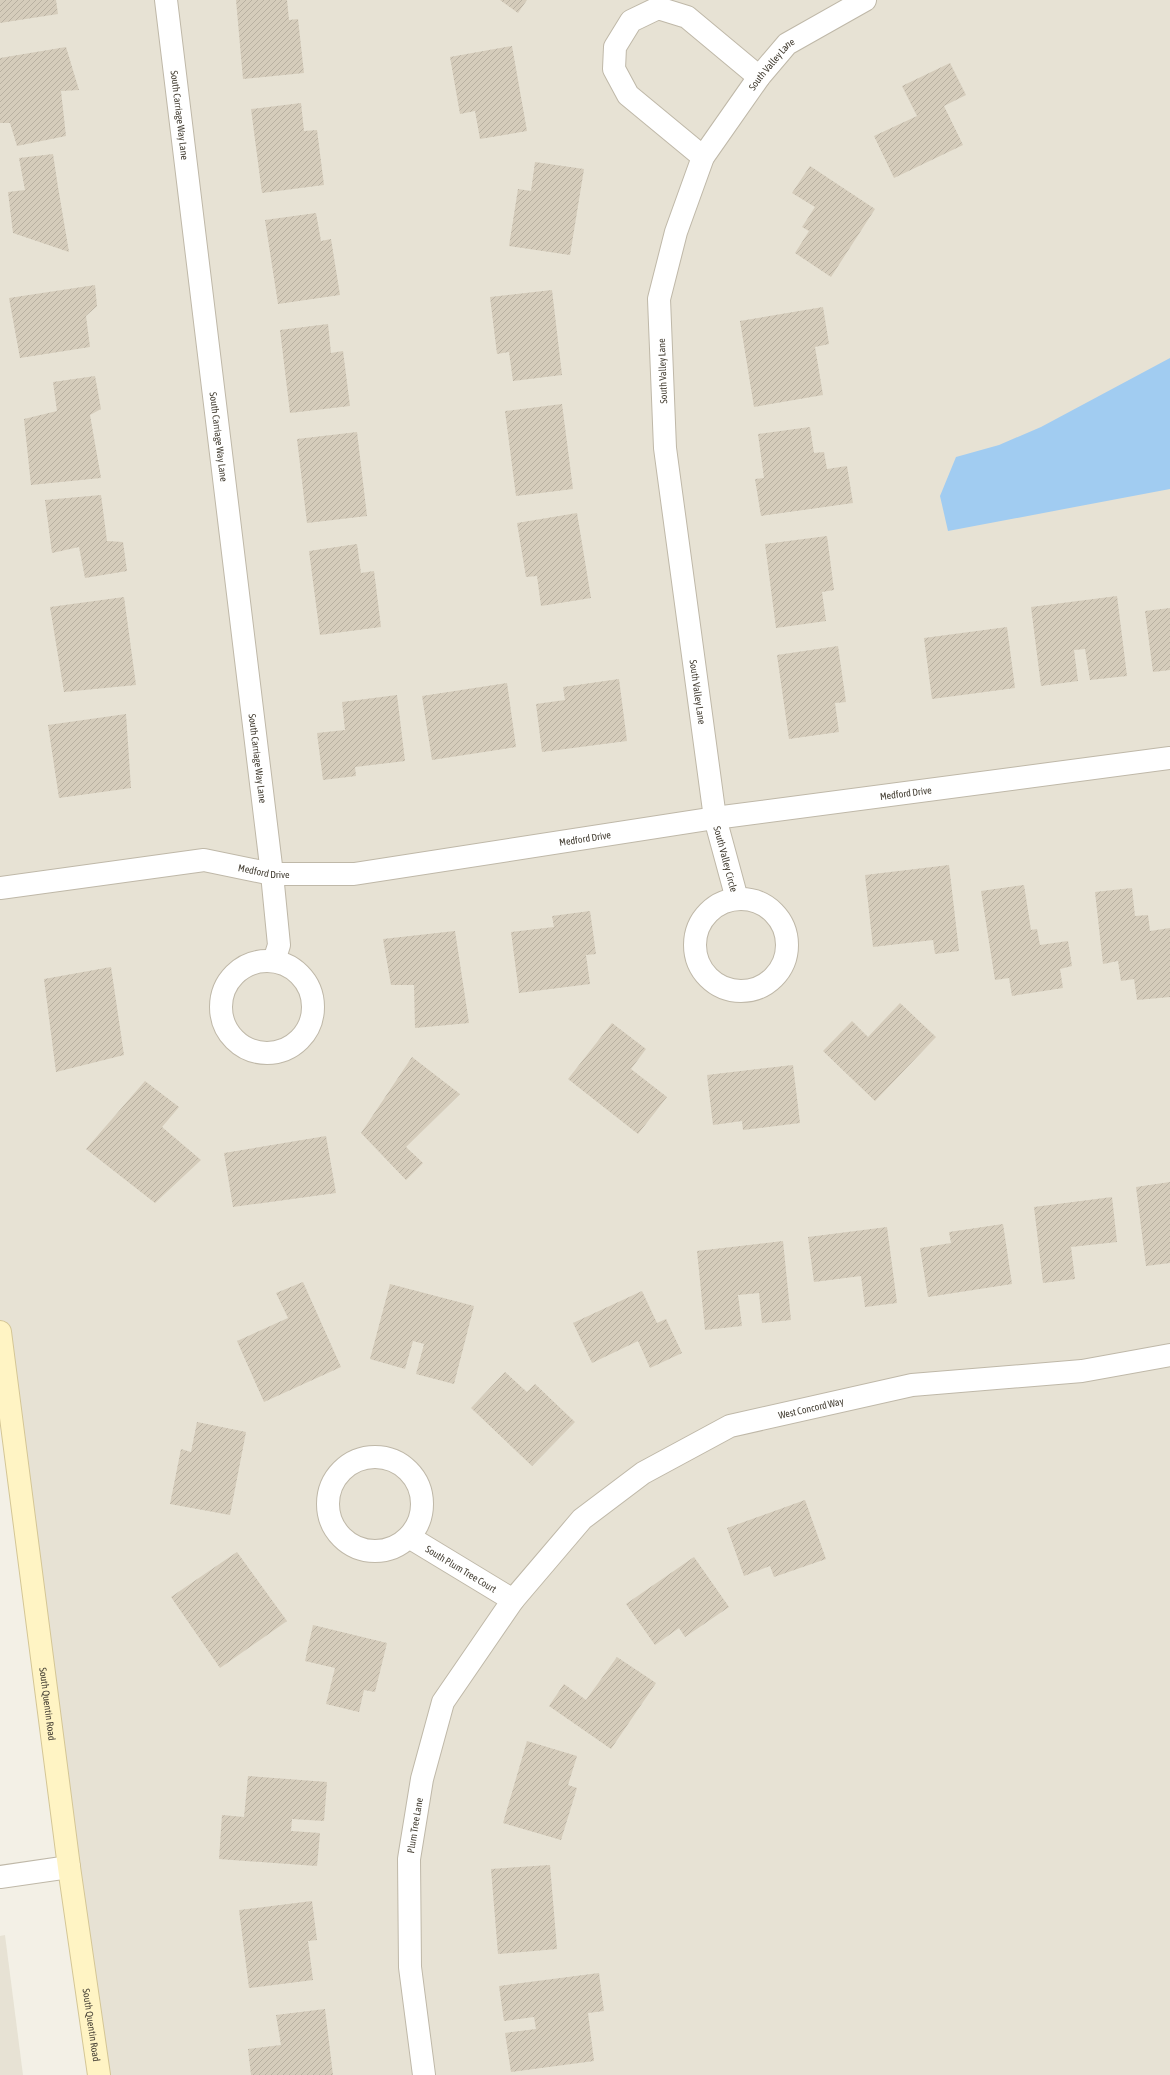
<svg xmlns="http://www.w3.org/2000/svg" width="1170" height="2075" viewBox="0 0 1170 2075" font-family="'Asap Condensed',sans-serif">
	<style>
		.residential { fill: #e7e2d4 }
		.water { fill: #a1ccf1 }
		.building { fill: url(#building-hatch) }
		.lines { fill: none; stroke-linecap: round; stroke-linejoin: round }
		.street-casing { stroke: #bfb8a8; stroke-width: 24 }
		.secondary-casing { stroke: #d4c695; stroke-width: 24 }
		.street { stroke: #fff; stroke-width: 22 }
		.secondary { stroke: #fff4c4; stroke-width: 22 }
		.labels { text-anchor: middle; stroke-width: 3; stroke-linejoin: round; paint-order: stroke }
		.street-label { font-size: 10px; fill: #464035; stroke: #fff }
	</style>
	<defs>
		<pattern id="building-hatch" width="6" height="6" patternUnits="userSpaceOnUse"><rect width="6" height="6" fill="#d5ccbb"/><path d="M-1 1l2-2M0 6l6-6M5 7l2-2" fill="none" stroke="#b8b0a1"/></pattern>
	</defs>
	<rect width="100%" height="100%" fill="#f3f0e6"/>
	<g class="residential">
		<polygon points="0,0 1170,0 1170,2075 99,2075 0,1332"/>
		<polygon points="5,1935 23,2075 0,2075 0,1936"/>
	</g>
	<polygon class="water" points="1170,358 1170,489 948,531 940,496 956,457 999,445 1041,427"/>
	<g class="building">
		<polygon points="0,0 56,0 58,14 0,23"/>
		<polygon points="236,0 287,0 289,20 298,19 304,73 243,79"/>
		<polygon points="500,0 527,0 518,13"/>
		<polygon points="512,46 527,131 480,139 475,111 460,114 450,57"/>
		<polygon points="66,47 79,90 61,91 66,136 17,146 10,123 0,123 0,58"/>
		<polygon points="950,63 966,95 944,106 963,145 894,178 874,136 917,116 902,86"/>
		<polygon points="301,103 304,131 317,130 324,185 262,193 251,109"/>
		<polygon points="53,154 58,187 69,252 13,233 8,192 25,190 19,158"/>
		<polygon points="535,162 584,169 570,255 509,246 518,189 531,191"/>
		<polygon points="810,166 875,209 831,277 795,253 809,231 802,227 815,207 792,193"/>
		<polygon points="316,213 321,241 331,239 340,295 278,304 265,220"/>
		<polygon points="95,285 97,306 86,316 90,347 20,358 9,298"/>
		<polygon points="552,290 562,375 513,381 509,352 497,354 490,297"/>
		<polygon points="823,307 829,344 815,347 823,395 754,407 740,321"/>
		<polygon points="328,324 331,353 343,351 350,406 290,413 280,330"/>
		<polygon points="95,376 101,409 90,415 101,478 31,485 24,419 57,411 53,382"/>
		<polygon points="562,404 573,489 516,496 505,411"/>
		<polygon points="810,427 814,453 824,452 827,469 847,466 853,503 761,516 755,479 764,478 758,434"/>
		<polygon points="357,432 367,516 307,523 297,439"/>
		<polygon points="101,495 107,541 123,542 127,571 85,578 79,547 52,553 45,500"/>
		<polygon points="577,513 591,598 541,606 537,576 526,577 517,523"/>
		<polygon points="827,536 834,590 822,592 826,621 776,628 765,544"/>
		<polygon points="357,544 361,573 374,571 381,627 320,635 309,551"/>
		<polygon points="1117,596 1127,676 1090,680 1085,649 1074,650 1078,681 1041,686 1031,607"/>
		<polygon points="124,597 136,685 64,692 50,607"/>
		<polygon points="1170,608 1170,670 1153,672 1145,611"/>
		<polygon points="1007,627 1015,688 932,699 924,638"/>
		<polygon points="838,646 846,702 835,703 839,732 789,739 777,655"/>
		<polygon points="619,679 627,741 542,752 536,704 565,700 563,687"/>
		<polygon points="507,683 516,747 432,760 422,696"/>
		<polygon points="397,695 405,761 355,767 356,776 323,780 317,733 345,730 342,702"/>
		<polygon points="126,714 131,788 59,798 48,725"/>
		<polygon points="949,865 959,951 935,954 933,940 873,947 865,875"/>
		<polygon points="1024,885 1031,930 1037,929 1040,945 1068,941 1072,966 1060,969 1063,988 1012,996 1009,978 995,980 981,891"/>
		<polygon points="1132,888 1135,916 1148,915 1150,931 1170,928 1170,997 1137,1000 1134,979 1121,981 1118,961 1103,964 1095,892"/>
		<polygon points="590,911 596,954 586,955 590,984 519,993 511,932 554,927 552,916"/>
		<polygon points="455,931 469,1023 415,1028 414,985 391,985 383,939"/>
		<polygon points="111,967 124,1055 56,1072 44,979"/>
		<polygon points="900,1003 936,1037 875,1101 823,1051 852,1021 868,1037"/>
		<polygon points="612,1023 646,1049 631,1069 667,1097 638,1134 568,1079"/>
		<polygon points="412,1057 460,1094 406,1147 423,1163 406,1180 361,1133"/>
		<polygon points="793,1065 800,1123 743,1130 742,1121 713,1125 707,1075"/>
		<polygon points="145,1081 179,1107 162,1127 201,1160 155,1203 86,1149"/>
		<polygon points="326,1136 336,1193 233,1207 224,1153"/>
		<polygon points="1170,1182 1170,1263 1146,1266 1136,1187"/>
		<polygon points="1112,1197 1117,1242 1071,1247 1075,1279 1043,1283 1034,1207"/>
		<polygon points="1003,1224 1012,1284 928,1297 920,1248 951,1243 949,1232"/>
		<polygon points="887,1227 897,1303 865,1307 861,1276 814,1282 808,1237"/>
		<polygon points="783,1241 791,1320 762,1323 759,1293 738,1295 742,1326 705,1330 697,1251"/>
		<polygon points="303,1282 341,1367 264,1402 237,1341 288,1318 276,1293"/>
		<polygon points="390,1284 474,1306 454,1384 416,1374 424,1344 413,1341 405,1369 370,1359"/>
		<polygon points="642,1291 657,1323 666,1319 682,1353 650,1368 638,1341 592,1363 573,1323"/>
		<polygon points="505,1372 527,1392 535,1384 575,1422 532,1466 471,1408"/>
		<polygon points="197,1422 246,1432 230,1515 170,1504 181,1449 191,1452"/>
		<polygon points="805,1500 826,1559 774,1577 770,1566 744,1576 727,1528"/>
		<polygon points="237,1552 287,1621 220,1668 171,1597"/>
		<polygon points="694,1557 729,1607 685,1637 679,1628 655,1645 626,1604"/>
		<polygon points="313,1625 387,1643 375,1692 364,1690 359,1712 326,1704 335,1668 305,1661"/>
		<polygon points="617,1657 656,1683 611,1749 549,1706 564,1684 586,1700"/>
		<polygon points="527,1741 577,1756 568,1785 577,1788 561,1840 503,1823"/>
		<polygon points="248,1776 327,1782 324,1821 292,1819 291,1831 320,1833 317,1866 219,1859 222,1815 244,1817"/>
		<polygon points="550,1865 557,1949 498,1954 491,1869"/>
		<polygon points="312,1901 317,1940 308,1941 313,1980 249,1988 239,1910"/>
		<polygon points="599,1973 604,2011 588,2013 594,2061 511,2072 505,2033 536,2029 534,2017 504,2021 499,1986"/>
		<polygon points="325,2009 333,2075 251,2075 248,2049 281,2045 276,2015"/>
	</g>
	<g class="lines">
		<g class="street-casing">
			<g id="street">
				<path id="s1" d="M166 0 272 874 279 945 274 961"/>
				<polyline points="703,157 628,95 614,69 615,47 631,21 658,8 687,17 759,77"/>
				<path id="s2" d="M0 888 204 860 272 874H354L715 818 1170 758"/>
				<path id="s3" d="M737 899 715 818 665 448 659 299 676 232 703 157 759 77 787 44 865 0"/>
				<circle cx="741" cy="945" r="46"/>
				<circle cx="267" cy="1007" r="46"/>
				<circle cx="375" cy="1504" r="47"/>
				<path id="s4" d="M409 1537 513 1600"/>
				<polyline points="0,1877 69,1867"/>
				<path id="s5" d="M424 2075 410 1967 409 1859 422 1779 443 1702 513 1600 582 1519 643 1473 730 1426 912 1385 1082 1371 1170 1355"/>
			</g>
		</g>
		<g class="secondary-casing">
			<g id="secondary">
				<path id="s6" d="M0 1332 69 1867 99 2075"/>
			</g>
		</g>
		<use href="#street" class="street"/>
		<use href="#secondary" class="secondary"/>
	</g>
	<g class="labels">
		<g class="street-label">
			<text dy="4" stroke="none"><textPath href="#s3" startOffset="871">South Valley Lane</textPath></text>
			<text dy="4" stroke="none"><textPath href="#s1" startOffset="116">South Carriage Way Lane</textPath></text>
			<text transform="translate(662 371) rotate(-92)" y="4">South Valley Lane</text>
			<text dy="4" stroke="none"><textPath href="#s1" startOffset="440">South Carriage Way Lane</textPath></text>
			<text transform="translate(698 692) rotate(82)" y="4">South Valley Lane</text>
			<text dy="4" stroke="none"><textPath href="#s1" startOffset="764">South Carriage Way Lane</textPath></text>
			<text dy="4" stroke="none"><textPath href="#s2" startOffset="915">Medford Drive</textPath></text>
			<text dy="4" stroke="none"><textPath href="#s2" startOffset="591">Medford Drive</textPath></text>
			<text transform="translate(726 859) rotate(75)" y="4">South Valley Circle</text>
			<text dy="4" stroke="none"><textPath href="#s2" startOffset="267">Medford Drive</textPath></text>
			<text dy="4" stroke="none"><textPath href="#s5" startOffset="866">West Concord Way</textPath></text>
			<text dy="4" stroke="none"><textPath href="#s4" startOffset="61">South Plum Tree Court</textPath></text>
			<text dy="4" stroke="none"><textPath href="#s6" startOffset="375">South Quentin Road</textPath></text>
			<text dy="4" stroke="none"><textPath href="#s5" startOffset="251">Plum Tree Lane</textPath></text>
			<text dy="4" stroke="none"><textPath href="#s6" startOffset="699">South Quentin Road</textPath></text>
		</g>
	</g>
</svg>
